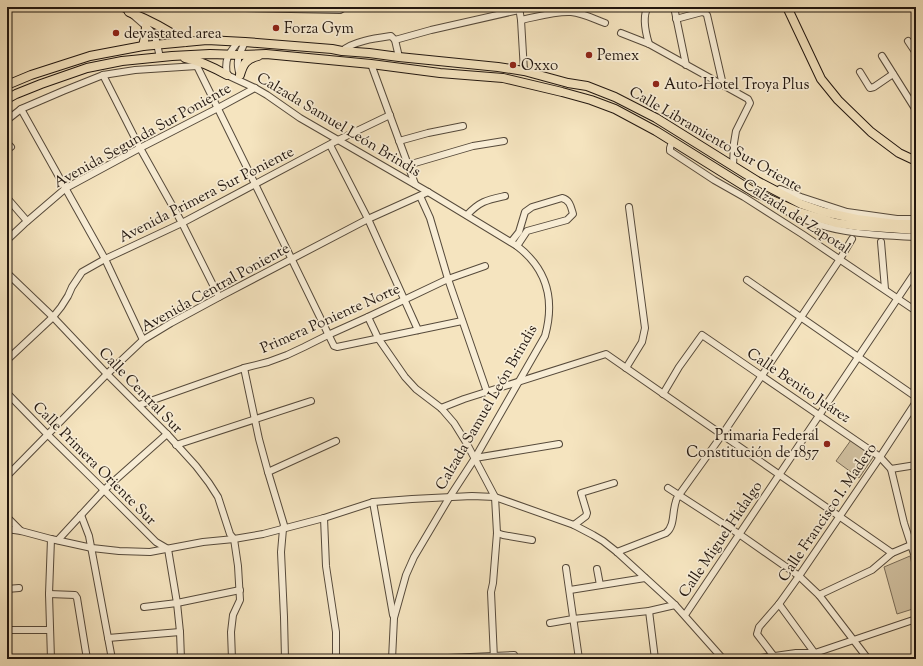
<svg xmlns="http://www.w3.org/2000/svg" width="923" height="666" viewBox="0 0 923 666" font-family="'Sorts Mill Goudy',serif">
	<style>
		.green { fill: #d1c1a1; stroke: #796c58 }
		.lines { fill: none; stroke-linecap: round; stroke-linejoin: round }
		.minor-casing { stroke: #564a3b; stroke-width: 8 }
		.major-casing { stroke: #21160f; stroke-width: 10 }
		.minor { stroke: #f8edd5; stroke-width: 6 }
		.major { stroke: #f5e4bf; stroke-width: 8 }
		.poi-dot { fill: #8f2418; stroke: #f8edd5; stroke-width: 1.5 }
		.labels { text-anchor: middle; stroke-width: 3.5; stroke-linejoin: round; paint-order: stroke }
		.poi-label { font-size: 15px; fill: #21160f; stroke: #f8edd5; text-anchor: start }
		.street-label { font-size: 15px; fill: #21160f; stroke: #f8edd5 }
	</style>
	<rect width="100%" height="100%" fill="#f5e4bf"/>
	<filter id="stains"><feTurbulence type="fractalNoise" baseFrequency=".005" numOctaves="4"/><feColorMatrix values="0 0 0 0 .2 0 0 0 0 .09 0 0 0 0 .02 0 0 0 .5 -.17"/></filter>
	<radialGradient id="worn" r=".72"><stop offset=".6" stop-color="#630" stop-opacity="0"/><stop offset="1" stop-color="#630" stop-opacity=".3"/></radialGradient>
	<g class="green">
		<polygon points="851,440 874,456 859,478 836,461"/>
		<polygon points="910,556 916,580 916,608 897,614 884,567"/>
	</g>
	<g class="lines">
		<g class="minor-casing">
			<g id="minor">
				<path d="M122 7C130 12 148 27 154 35 157 41 158 50 160 57"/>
				<polyline points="200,7 340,10 345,7"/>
				<polyline points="519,7 521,20 524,71"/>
				<path d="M648 7C642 16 646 34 649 44"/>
				<polyline points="674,7 686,65"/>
				<polyline points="126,9 156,7"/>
				<polyline points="676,19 702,12 705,13 707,15 723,85"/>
				<path d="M521 20C536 17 556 11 571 12 583 13 594 19 605 23"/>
				<polyline points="621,33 649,44 748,99 750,103 736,131 734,143 733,166"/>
				<polyline points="395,40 431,30 519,10"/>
				<polyline points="908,41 916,53"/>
				<path d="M238 42C229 53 224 59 227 75L255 88 267 95 300 118 428 192 517 246C547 269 555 300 545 336L475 458 449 498 414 557 406 575 394 618 392 659"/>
				<path d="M342 51C353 41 377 38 391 36L395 40 399 57"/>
				<polyline points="882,56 914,107 916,105"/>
				<polyline points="194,60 255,184 334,346 337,347 462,321"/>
				<polyline points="371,64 415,184"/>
				<polyline points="860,72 868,85 870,88 874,87 893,74"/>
				<polyline points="103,75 140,148 182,223 219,297"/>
				<path d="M240 75C235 61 239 55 245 42"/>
				<polyline points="21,109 105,259 143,340"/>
				<polyline points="7,120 21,109 63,91 103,75 135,70 197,66"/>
				<polyline points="399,141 428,133 463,126"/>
				<polyline points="672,142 670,148 670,151 714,180 744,197 802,234 916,311"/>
				<polyline points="7,143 11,147"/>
				<polyline points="330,145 368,219 418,330"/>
				<polyline points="408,165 473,146 504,141"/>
				<polyline points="780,189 801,197 847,212 897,219 916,219"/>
				<polyline points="420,196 430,218 448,279 487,392"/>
				<polyline points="8,199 27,221"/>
				<path d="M778 206C821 233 867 235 916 237"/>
				<path d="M467 215C480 201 487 200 505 196"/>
				<polyline points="7,240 24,224 66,188 140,148 218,108 255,88"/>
				<path d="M511 242 519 232 525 212 532 207 562 198C570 200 571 207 573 214L567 220 527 231 517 246"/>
				<polyline points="881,242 885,289"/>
				<polyline points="7,273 53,317 107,374 167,434 196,466 209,483 218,497 230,534 234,539 238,566 240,600 233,615 231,632 232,659"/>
				<polyline points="747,280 916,397"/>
				<polyline points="368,317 378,338 405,377 416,389 441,408 454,423 467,444 495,497 497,533 493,583 491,592 494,659"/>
				<polyline points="7,360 53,317 61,307 68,296 72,287 82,272 105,259 182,223 338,140 390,115"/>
				<polyline points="244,368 259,439 268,472 284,525 283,529 281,552 284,617 285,659"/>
				<polyline points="626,368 642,342 645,328 629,207"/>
				<polyline points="7,393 48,435 104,490 156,542 168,549 177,603 180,632 181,659"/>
				<polyline points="663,394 679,367 702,335 880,457 891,469 904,523 916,560"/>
				<polyline points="139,405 244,368 268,362 287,355 304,347 328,335 368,317 448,279 485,266"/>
				<polyline points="441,408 464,399 606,354 892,553"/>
				<polyline points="176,445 311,401"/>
				<polyline points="475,458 559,444"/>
				<polyline points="891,469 916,465"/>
				<polyline points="268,472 336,441"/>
				<polyline points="7,476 107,374 143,340 171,323 219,297 368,219 428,192"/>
				<polyline points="668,488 739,534 799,576 819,595 868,659"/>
				<polyline points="373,502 393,615"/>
				<polyline points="81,515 89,536 112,659"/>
				<polyline points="7,517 21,531"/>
				<polyline points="324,518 326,566 336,632 336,659"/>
				<polyline points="574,525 586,516 587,513 581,493 614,483"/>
				<polyline points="7,529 21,531 51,539 92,548 119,551 150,552 203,542 234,539 263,534 324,518 373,502 412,499 472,496 495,497 574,525 593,535 603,541 617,552 675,605 723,659"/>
				<polyline points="497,533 503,535 532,540"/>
				<polyline points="51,539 49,594 51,659"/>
				<polyline points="58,540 104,490 167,434"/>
				<path d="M617 552 666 533C675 526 672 512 676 501 676 499 678 497 679 495L722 435 840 259 852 239"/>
				<polyline points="566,568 579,659"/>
				<polyline points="597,569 600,585"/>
				<polyline points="7,589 19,588"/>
				<polyline points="570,590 645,578"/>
				<polyline points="49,594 75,595 77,598 87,659"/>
				<polyline points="819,595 872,570 892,553 911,545 916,545"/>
				<polyline points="779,604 819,659"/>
				<polyline points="144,607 177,603 240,590"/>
				<polyline points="649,611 655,659"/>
				<polyline points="685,615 916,271"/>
				<polyline points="550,623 573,619 649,611 675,605"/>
				<polyline points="7,630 50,630"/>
				<polyline points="108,638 180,632"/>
				<polyline points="425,659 514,655"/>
				<polyline points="754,659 796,653 815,653 916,619"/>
				<polyline points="776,659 757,634 759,627 779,604 799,576 880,457 916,402"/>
			</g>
		</g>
		<g class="major-casing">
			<g id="major">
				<polyline points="787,7 821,79 838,100 871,132 899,153 916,161"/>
				<path d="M129 12C149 20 168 30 185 42"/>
				<path d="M143 46C145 39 146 34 146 26"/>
				<path d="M185 58C200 61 213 67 227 75"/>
				<path d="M240 75C243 64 246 59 258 56"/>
				<polyline points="7,85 31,75 90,56 143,46 207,40 245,42 332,49 342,51 369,53 399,57 498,67 524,71 568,83 587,86 615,97 656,118 757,181 801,204 824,212 857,219 896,224 916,224"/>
				<polyline points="7,99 16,94 41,84 87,68 122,61 172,56 210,54 240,55 266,54 371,64 440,73 503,78 562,92 591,100 615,109 656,131 754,192 796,211 836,223 858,226 916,230"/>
			</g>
		</g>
		<use href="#minor" class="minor"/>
		<use href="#major" class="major"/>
	</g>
	<g class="poi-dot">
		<circle cx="276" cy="28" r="4"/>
		<circle cx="116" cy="33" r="4"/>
		<circle cx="589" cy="55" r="4"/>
		<circle cx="513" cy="65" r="4"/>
		<circle cx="656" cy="84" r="4"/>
		<circle cx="827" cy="444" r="4"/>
	</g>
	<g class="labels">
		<g class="poi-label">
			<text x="284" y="33">Forza Gym</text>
			<text x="124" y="38">devastated area</text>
			<text x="597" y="60">Pemex</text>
			<text x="521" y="70">Oxxo</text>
			<text x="664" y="89">Auto-Hotel Troya Plus</text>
			<text x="819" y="440" text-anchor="end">Primaria Federal<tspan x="819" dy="17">Constitución de 1857</tspan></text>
		</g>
		<g class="street-label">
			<text transform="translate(339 124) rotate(31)" y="5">Calzada Samuel León Brindis</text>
			<text transform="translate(142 135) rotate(-29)" y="5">Avenida Segunda Sur Poniente</text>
			<text transform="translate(716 139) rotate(30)" y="5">Calle Libramiento Sur Oriente</text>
			<text transform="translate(206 194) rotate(-27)" y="5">Avenida Primera Sur Poniente</text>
			<text transform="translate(797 216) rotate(33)" y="5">Calzada del Zapotal</text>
			<text transform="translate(215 287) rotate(-29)" y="5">Avenida Central Poniente</text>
			<text transform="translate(330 318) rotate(-24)" y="5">Primera Poniente Norte</text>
			<text transform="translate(799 385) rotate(34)" y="5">Calle Benito Juárez</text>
			<text transform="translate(141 390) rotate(46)" y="5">Calle Central Sur</text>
			<text transform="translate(486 407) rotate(-60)" y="5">Calzada Samuel León Brindis</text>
			<text transform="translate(95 463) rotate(45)" y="5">Calle Primera Oriente Sur</text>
			<text transform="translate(827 512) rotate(-56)" y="5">Calle Francisco I. Madero</text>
			<text transform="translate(720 539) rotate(-56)" y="5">Calle Miguel Hidalgo</text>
		</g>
	</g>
	<rect width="923" height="666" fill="none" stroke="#f5e4bf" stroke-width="24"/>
	<rect x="8" y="8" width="907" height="650" fill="none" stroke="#21160f" stroke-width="2"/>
	<rect x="12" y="12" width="899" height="642" fill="none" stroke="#21160f"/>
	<rect width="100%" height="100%" filter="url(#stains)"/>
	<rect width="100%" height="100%" fill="url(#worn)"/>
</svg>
